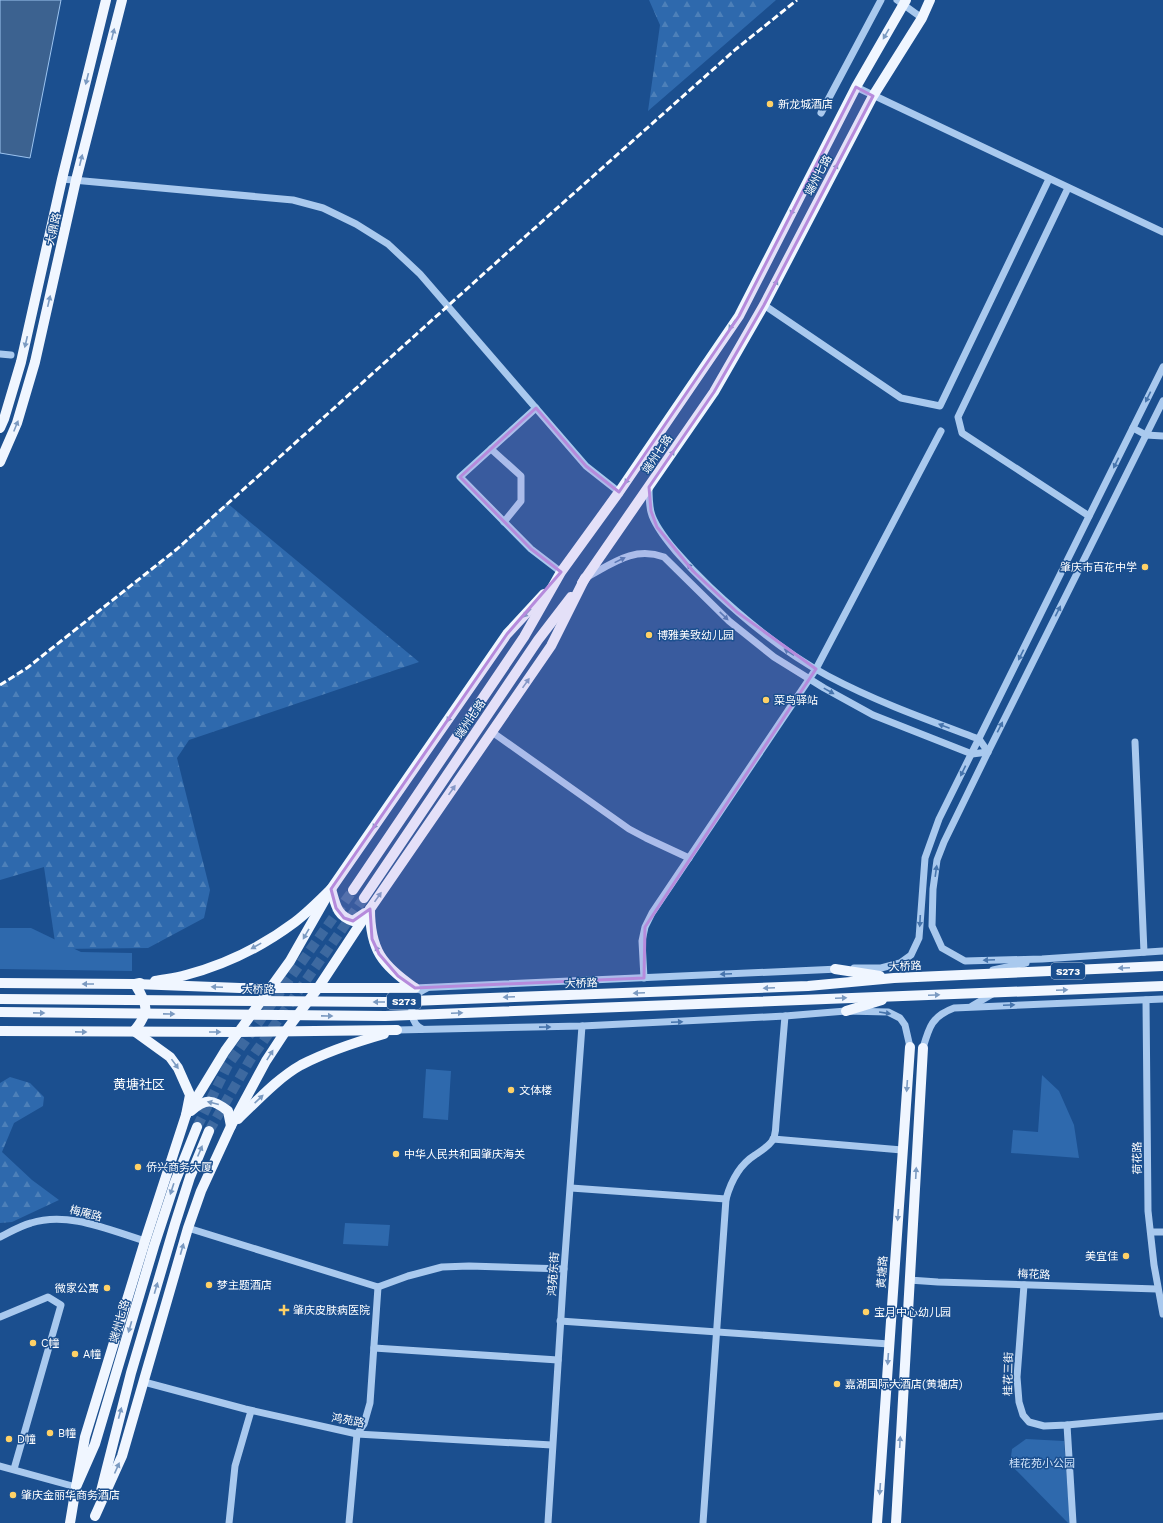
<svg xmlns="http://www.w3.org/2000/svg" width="1163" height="1523" viewBox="0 0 1163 1523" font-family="'Work Sans','Noto Sans SC',sans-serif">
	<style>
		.green { fill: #2e69ad }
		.forest { fill: url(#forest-firs) }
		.water { fill: #3c6290; stroke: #9cc4f0 }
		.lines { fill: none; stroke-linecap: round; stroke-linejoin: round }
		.major-tunnel { stroke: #3d69a0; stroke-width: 10; stroke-dasharray: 10 5; stroke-linecap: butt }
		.minor { stroke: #a9c9ee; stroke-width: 7 }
		.major { stroke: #f0f6ff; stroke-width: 10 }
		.rail { stroke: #fff; stroke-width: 3; stroke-dasharray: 7 3; stroke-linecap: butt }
		.oneway { fill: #7b9ac1 }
		.oneway2 { fill: #4674ac }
		.marked { fill: #b68bdc; fill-opacity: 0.2; stroke: #b68bdc; stroke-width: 3; stroke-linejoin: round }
		.poi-dot { fill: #ffd166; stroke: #1b4f8f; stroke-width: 1.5 }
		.labels { text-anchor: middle; stroke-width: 3; stroke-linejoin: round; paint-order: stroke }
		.shield { fill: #1b4f8f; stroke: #bbcadd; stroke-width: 1 }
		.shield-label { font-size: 10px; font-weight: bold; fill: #fff }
		.poi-label { font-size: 11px; fill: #fff; stroke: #1b4f8f; text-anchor: start }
		.street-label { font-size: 11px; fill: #fff; stroke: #1b4f8f }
		.park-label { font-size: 11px; fill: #cfe3fa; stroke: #1b4f8f }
		.quarter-label { font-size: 13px; fill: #fff; stroke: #1b4f8f }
	</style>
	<defs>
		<pattern id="forest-firs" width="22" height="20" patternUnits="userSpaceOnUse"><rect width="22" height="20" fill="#2e69ad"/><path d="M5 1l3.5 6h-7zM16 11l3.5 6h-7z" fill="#4d80b9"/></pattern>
	</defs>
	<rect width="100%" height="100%" fill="#1b4f8f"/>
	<g class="green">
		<polygon points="0,928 31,928 81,952 132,953 132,971 0,969"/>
		<polygon points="426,1069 451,1071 448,1120 423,1118"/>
		<polygon points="1042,1075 1059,1091 1074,1125 1079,1158 1011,1153 1013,1130 1038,1132"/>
		<polygon points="345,1223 390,1225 388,1246 343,1244"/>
		<polygon points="1026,1439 1064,1441 1070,1523 1068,1523 1010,1464 1012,1449"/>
	</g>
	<g class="forest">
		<polygon points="649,0 776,0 648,111 660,25"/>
		<polygon points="227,503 419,662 189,740 177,758 210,890 204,918 148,948 56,949 44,867 0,880 0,685 27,668 177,549"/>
		<polygon points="10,1077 30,1083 44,1097 43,1106 14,1123 2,1152 32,1180 59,1200 12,1222 0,1223 0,1083"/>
	</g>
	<polygon class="water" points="0,0 61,0 30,158 0,153"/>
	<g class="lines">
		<g class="major-tunnel">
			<polyline points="197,1127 228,1065 353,890"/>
			<polyline points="209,1131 250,1060 364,898"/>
		</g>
		<g class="minor">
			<polyline points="897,0 922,18"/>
			<polyline points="856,87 1163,232"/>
			<polyline points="821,113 881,0"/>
			<polyline points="62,179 293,200 323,208 356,224 388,244 420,274 586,466 619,492"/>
			<polyline points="1068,188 958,417 962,433 1089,516"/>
			<polyline points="764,305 901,398 940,406 1049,179"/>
			<polyline points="0,354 11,355"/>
			<polyline points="1163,401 988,752 944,842 937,860 933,889 932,926 942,948 965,961 1042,959 1163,951"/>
			<polyline points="536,408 460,477 531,549 561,572"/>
			<polyline points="1133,428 1146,435 1163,436"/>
			<polyline points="491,449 521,476 521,501 504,522"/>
			<path d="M587 577C613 563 634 546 664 557L729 621 774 657 824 688 873 715 972 754 988 752 979 739C928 720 877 702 828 676 785 653 746 621 710 587 693 571 656 533 651 512 649 504 649 495 649 487"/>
			<polyline points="492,732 629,829 646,838 689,858"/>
			<polyline points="1135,742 1144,952"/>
			<polyline points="854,968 881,968 900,963 911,955 919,938 925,858 939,819 1163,367"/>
			<polyline points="993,970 1026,963"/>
			<polyline points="644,978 642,941 645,927 652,913 816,669 941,431"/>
			<polyline points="415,988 839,969"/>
			<polyline points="1146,1000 1148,1211 1154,1265 1163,1314"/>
			<polyline points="972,1006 994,993"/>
			<path d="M422 1029C410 1023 409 1006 417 995 419 992 424 990 427 988"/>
			<polyline points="397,1030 582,1026 785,1016 846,1011 888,1012 900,1018 905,1025 910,1047"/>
			<path d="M923 1048C929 1027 932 1016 954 1008L1163 999"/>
			<polyline points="773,1139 902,1150"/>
			<polyline points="571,1188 726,1199"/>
			<polyline points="188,1228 378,1287 408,1276 442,1267 469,1266 564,1269"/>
			<polyline points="1151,1232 1163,1232"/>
			<path d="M0 1237C10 1232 20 1226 31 1223 68 1211 109 1230 145 1241"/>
			<polyline points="909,1280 938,1282 1157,1289"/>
			<polyline points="1024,1285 1017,1377 1019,1402 1023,1415 1029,1422 1044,1426 1067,1425 1163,1416"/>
			<polyline points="0,1317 48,1297 61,1305 14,1469"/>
			<polyline points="560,1321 889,1344"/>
			<polyline points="374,1348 558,1360"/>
			<polyline points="144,1382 245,1409 357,1434 552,1445"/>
			<polyline points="1067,1425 1073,1523"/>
			<polyline points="0,1466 76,1487"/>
			<polyline points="229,1523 235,1466 251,1411"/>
			<polyline points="349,1523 357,1434 364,1424 370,1403 378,1287"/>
			<polyline points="548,1523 564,1269 582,1026"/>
			<path d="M703 1523 726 1199C731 1181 739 1165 755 1155 762 1150 770 1146 774 1138 775 1134 776 1128 776 1123L785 1016"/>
		</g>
		<g class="major">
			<polyline points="0,428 4,419 21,362 62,179 106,0"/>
			<polyline points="0,462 17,423 35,362 76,180 122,0"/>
			<polyline points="582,583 714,392 764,305 873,96 922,18 930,0"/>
			<polyline points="353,890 524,637 561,572 619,492 739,316 856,87 906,0"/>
			<polyline points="364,898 538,640 571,597"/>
			<path d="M370 909C370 950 382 965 415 988"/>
			<polyline points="835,969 880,976"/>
			<path d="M155 981C165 979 176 978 186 975 224 965 263 946 295 922 308 912 320 900 331 889 336 905 336 915 353 921L365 913"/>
			<polyline points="0,983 135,984 240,988 415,988"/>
			<polyline points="0,999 385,1002 808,986 894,978 1163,966"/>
			<polyline points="846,1011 882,1000"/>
			<polyline points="0,1012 385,1016 1163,986"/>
			<polyline points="0,1031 238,1032 397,1030"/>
			<path d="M134 1031C150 1012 148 1005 135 984L140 983"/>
			<path d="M191 1111C206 1098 213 1099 228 1111L231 1126"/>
			<polyline points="186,1115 225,1051 290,961 331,889 507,634 544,594"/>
			<path d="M238 1119C258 1100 278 1078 301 1065 328 1051 356 1042 384 1034"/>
			<polyline points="76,1487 85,1437 145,1241 186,1115 190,1095 178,1068 170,1057 134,1031"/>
			<polyline points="100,1495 131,1373 175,1224 190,1177 209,1131"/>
			<polyline points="95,1516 122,1456 188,1228 201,1191 231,1126 266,1061 285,1032 318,988 370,909 551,646 585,578"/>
			<polyline points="70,1523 76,1487 95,1444 154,1246 175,1182 197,1127"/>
			<polyline points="877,1523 910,1047"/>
			<polyline points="896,1523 923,1048"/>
		</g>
		<polyline class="rail" points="0,685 27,668 177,549 528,234 736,49 797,0"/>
	</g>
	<defs><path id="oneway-solid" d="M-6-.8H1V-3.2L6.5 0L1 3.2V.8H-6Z"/></defs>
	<g class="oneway">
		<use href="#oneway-solid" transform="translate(113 34) rotate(-76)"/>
		<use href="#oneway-solid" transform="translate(886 34) rotate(120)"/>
		<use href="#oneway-solid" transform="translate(87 79) rotate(104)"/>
		<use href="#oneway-solid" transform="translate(81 160) rotate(-76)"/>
		<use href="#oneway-solid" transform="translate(835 169) rotate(-62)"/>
		<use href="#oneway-solid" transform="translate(793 210) rotate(117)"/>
		<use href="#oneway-solid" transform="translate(775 285) rotate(-62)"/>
		<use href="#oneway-solid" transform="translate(49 301) rotate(-77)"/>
		<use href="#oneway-solid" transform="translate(732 325) rotate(124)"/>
		<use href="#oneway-solid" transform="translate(26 342) rotate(103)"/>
		<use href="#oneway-solid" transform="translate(16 426) rotate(-68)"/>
		<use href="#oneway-solid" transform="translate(671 455) rotate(-56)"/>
		<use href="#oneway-solid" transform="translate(628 479) rotate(124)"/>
		<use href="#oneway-solid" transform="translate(527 613) rotate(133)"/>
		<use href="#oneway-solid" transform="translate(526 683) rotate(-55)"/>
		<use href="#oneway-solid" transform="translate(450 717) rotate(124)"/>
		<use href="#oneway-solid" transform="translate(452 790) rotate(-55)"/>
		<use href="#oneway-solid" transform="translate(376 824) rotate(124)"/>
		<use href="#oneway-solid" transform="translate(378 897) rotate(-55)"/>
		<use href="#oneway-solid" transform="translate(306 934) rotate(120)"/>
		<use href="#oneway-solid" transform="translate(256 946) rotate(151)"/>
		<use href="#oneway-solid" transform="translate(378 951) rotate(-118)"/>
		<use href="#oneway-solid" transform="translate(1124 968) rotate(177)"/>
		<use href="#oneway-solid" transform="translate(88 984) rotate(-180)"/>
		<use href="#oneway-solid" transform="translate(217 987) rotate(-178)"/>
		<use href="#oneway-solid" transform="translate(769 988) rotate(178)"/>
		<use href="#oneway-solid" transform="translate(1062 990) rotate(-2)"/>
		<use href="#oneway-solid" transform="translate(639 993) rotate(178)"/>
		<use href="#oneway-solid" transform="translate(934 995) rotate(-2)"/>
		<use href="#oneway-solid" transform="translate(509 997) rotate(178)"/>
		<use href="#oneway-solid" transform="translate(841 998) rotate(-2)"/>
		<use href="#oneway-solid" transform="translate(379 1002) rotate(-180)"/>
		<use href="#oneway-solid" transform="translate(39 1013) rotate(1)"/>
		<use href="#oneway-solid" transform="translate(457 1013) rotate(-2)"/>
		<use href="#oneway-solid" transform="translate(169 1014) rotate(1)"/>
		<use href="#oneway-solid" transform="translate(327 1016) rotate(1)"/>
		<use href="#oneway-solid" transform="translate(81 1032) rotate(1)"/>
		<use href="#oneway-solid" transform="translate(215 1032)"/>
		<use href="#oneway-solid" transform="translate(270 1055) rotate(-58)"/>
		<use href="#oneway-solid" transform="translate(175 1064) rotate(54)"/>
		<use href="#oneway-solid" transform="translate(907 1086) rotate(94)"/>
		<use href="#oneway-solid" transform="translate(259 1099) rotate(-43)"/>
		<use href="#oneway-solid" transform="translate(213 1103) rotate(-166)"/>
		<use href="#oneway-solid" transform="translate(200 1151) rotate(-67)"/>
		<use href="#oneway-solid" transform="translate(916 1173) rotate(-87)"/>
		<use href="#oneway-solid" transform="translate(172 1189) rotate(108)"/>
		<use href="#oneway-solid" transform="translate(898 1215) rotate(94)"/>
		<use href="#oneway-solid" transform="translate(182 1249) rotate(-74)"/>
		<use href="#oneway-solid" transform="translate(156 1288) rotate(-74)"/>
		<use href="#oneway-solid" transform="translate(130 1327) rotate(106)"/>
		<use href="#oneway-solid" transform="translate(888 1359) rotate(94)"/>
		<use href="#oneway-solid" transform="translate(120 1413) rotate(-75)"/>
		<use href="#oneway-solid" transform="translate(900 1442) rotate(-87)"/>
		<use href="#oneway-solid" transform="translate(117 1468) rotate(-66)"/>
		<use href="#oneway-solid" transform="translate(880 1489) rotate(94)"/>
	</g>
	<g class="oneway2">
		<use href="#oneway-solid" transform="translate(1148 397) rotate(116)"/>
		<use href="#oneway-solid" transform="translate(1116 463) rotate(116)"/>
		<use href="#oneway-solid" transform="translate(620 560) rotate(-26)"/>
		<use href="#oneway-solid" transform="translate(691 568) rotate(-131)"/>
		<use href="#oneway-solid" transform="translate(1058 611) rotate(-63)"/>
		<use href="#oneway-solid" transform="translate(724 616) rotate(44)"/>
		<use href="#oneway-solid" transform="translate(789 652) rotate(-147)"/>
		<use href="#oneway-solid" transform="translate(1021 655) rotate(116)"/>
		<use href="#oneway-solid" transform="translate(829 691) rotate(29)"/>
		<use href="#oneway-solid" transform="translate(944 726) rotate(-159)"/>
		<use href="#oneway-solid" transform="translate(1000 727) rotate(-63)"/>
		<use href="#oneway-solid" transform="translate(963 771) rotate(116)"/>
		<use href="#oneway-solid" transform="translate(936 871) rotate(-82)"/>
		<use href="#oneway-solid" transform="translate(920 921) rotate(93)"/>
		<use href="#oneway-solid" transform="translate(989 960) rotate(178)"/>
		<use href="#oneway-solid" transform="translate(726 974) rotate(177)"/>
		<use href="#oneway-solid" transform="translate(1009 1005) rotate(-2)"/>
		<use href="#oneway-solid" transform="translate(885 1013) rotate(9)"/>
		<use href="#oneway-solid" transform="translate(677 1022) rotate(-3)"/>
		<use href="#oneway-solid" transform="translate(545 1027) rotate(-1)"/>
	</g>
	<path class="marked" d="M856 87 873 96 764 305 714 392 649 487 651 511 657 527 693 571 737 612 816 669 645 927 644 978 415 988 398 976 379 954 372 939 370 909 353 921 344 918 336 908 331 889 507 634 561 572 531 549 460 477 536 408 586 466 619 492 739 316Z"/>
	<g class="poi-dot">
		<circle cx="770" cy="104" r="4"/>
		<circle cx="1145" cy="567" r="4"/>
		<circle cx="649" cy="635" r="4"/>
		<circle cx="766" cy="700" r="4"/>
		<circle cx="511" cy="1090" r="4"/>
		<circle cx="396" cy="1154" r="4"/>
		<circle cx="138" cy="1167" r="4"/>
		<circle cx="1126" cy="1256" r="4"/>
		<circle cx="209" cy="1285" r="4"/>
		<circle cx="107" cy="1288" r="4"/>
		<path d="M282 1304h4v4h4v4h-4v4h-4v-4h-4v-4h4z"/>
		<circle cx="866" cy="1312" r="4"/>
		<circle cx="33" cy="1343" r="4"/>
		<circle cx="75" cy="1354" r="4"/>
		<circle cx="837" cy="1384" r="4"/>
		<circle cx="50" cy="1433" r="4"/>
		<circle cx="9" cy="1439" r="4"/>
		<circle cx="13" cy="1495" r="4"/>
	</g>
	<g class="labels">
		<g class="shield">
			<rect x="1051" y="963" width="34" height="16" rx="3"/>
			<rect x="387" y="993" width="34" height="16" rx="3"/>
		</g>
		<g class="shield-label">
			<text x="1068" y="975">S273</text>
			<text x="404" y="1005">S273</text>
		</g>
		<g class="poi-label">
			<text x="778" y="108">新龙城酒店</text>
			<text x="1137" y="571" text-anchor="end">肇庆市百花中学</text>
			<text x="657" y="639">博雅美致幼儿园</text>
			<text x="774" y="704">菜鸟驿站</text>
			<text x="519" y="1094">文体楼</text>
			<text x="404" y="1158">中华人民共和国肇庆海关</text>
			<text x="146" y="1171">侨兴商务大厦</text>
			<text x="1118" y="1260" text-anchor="end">美宜佳</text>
			<text x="217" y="1289">梦主题酒店</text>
			<text x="99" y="1292" text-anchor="end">微家公寓</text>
			<text x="293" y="1314">肇庆皮肤病医院</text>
			<text x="874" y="1316">宝月中心幼儿园</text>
			<text x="41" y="1347">C幢</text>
			<text x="83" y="1358">A幢</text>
			<text x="845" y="1388">嘉湖国际大酒店(黄塘店)</text>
			<text x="58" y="1437">B幢</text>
			<text x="17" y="1443">D幢</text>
			<text x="21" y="1499">肇庆金丽华商务酒店</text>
		</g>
		<g class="street-label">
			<text transform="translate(818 175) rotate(-62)" y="4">端州七路</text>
			<text transform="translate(53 229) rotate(-77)" y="4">大鼎路</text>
			<text transform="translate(657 454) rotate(-56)" y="4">端州七路</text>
			<text transform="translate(470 719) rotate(-56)" y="4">端州七路</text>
			<text transform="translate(905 966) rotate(-3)" y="4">大桥路</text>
			<text transform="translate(581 983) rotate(-2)" y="4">大桥路</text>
			<text x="258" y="993">大桥路</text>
			<text transform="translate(1137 1158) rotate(-91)" y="4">荷花路</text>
			<text transform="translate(86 1213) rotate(14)" y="4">梅庵路</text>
			<text transform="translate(882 1272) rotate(-86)" y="4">黄塘路</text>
			<text transform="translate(553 1274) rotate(-86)" y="4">鸿苑东街</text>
			<text transform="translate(1034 1274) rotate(2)" y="4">梅花路</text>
			<text transform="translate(119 1321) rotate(-74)" y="4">端州七路</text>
			<text transform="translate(1008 1374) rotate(-89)" y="4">桂花三街</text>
			<text transform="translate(348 1420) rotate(10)" y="4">鸿苑路</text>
		</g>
		<g class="park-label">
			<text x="1042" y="1467">桂花苑小公园</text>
		</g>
		<g class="quarter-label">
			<text x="139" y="1089">黄塘社区</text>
		</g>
	</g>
</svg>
